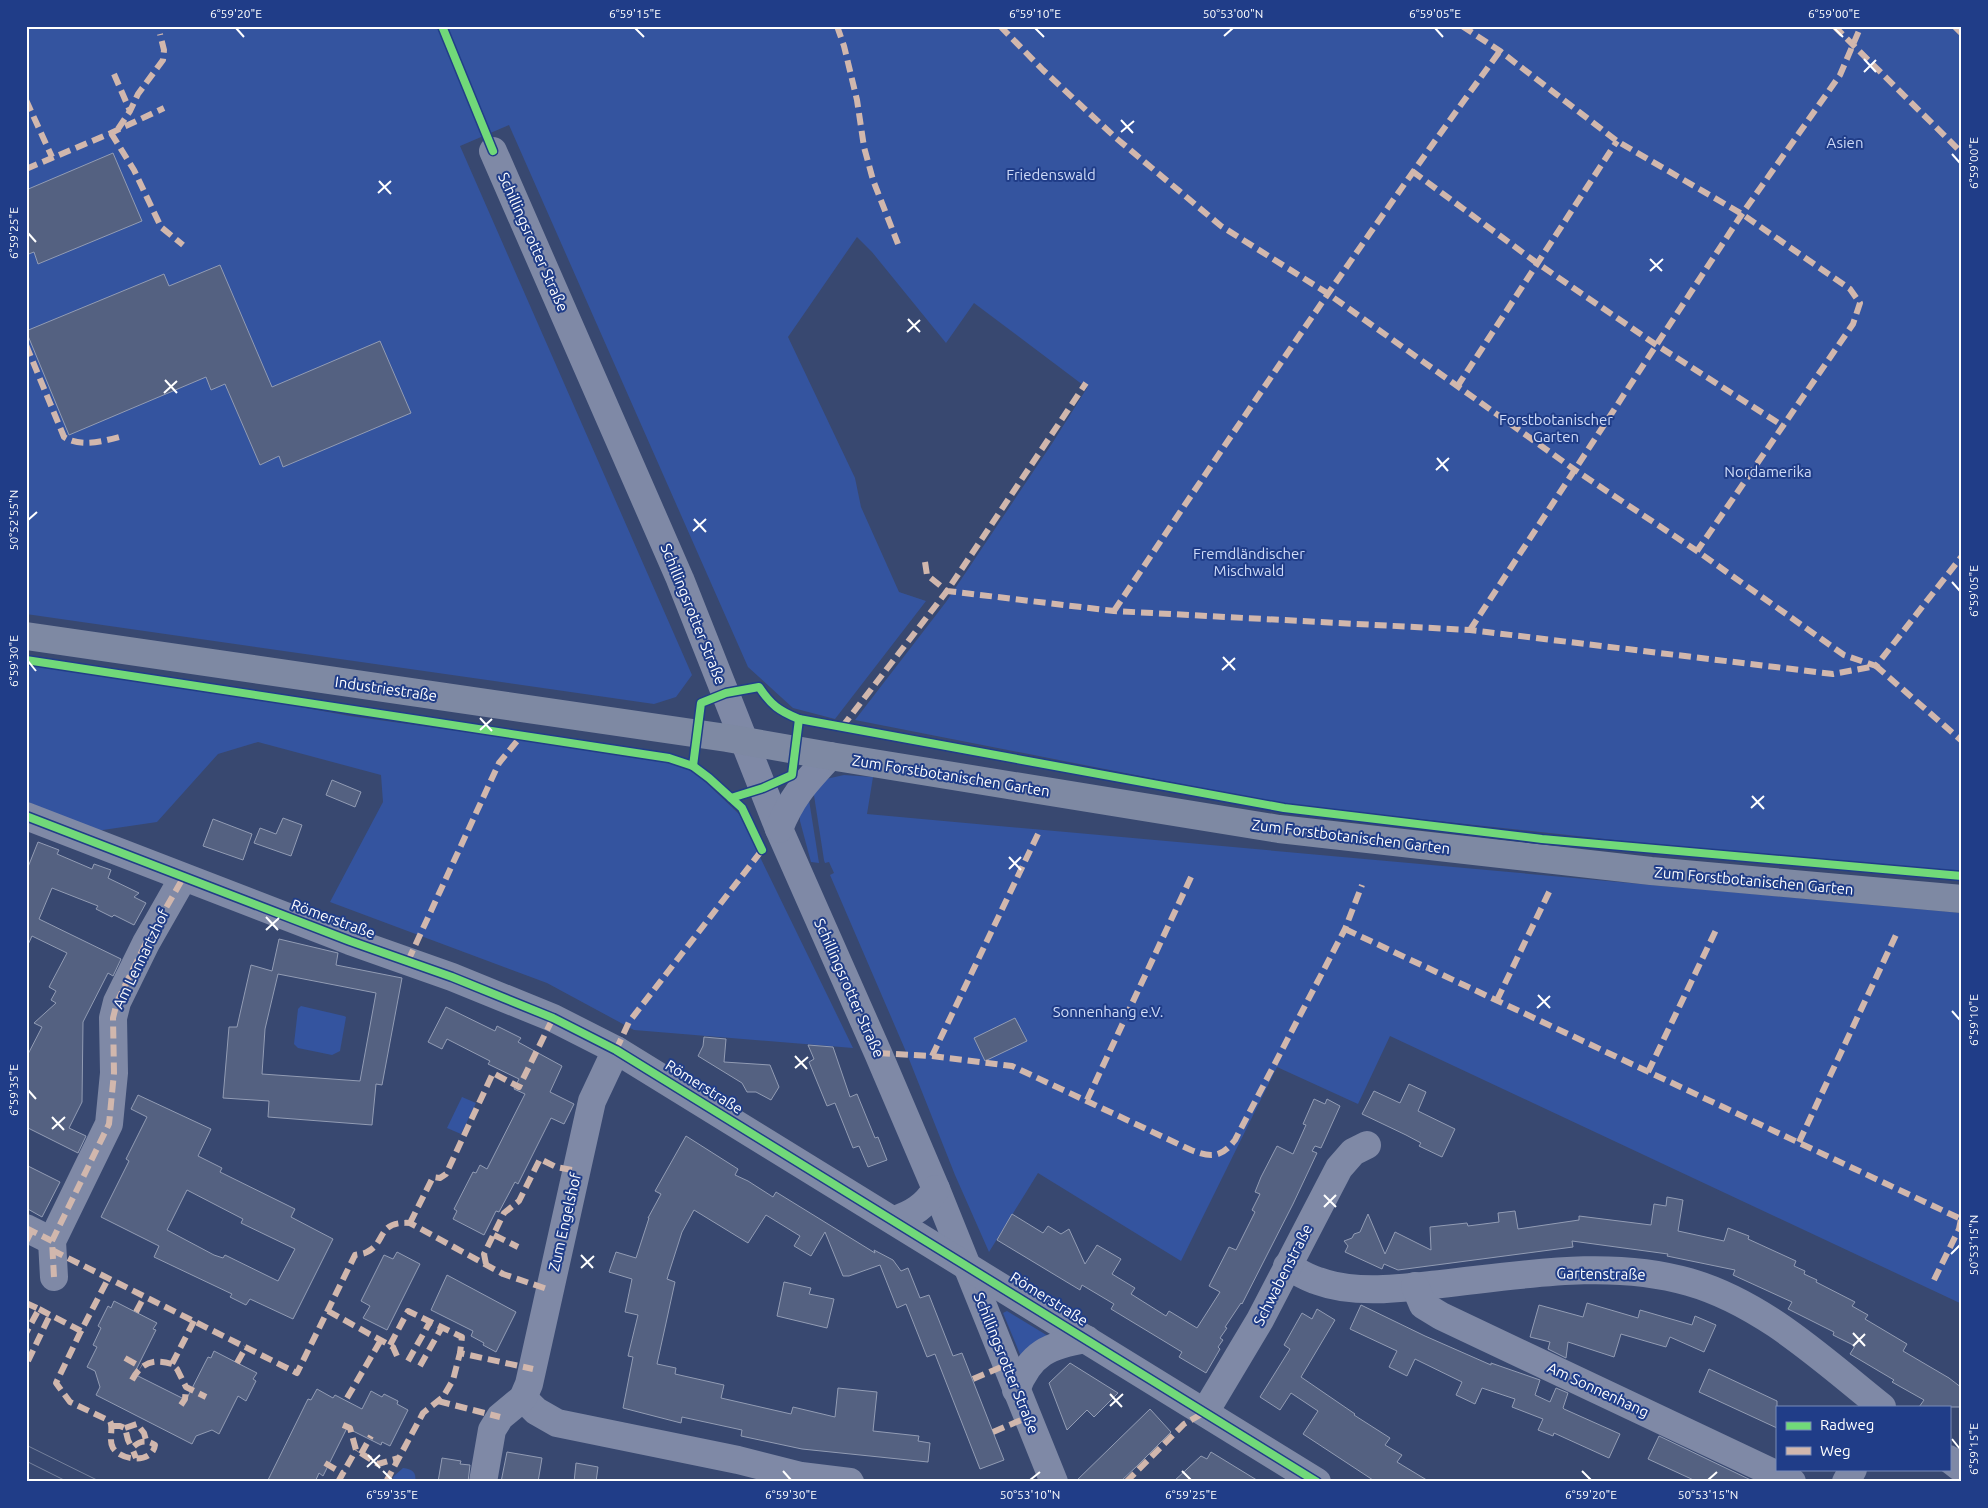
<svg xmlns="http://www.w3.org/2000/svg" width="1988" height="1508" viewBox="0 0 1988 1508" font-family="Ubuntu,sans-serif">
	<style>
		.green { fill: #34549f }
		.building { fill: #546181; stroke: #929cb4; fill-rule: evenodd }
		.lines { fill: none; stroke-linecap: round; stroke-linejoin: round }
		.minor { stroke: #7f89a6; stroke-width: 28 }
		.major { stroke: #7e89a3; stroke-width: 28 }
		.tram { stroke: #74809c; stroke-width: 1 }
		.quiet { stroke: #d1b7ad; stroke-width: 6; stroke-dasharray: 12 6; stroke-linecap: butt }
		.cycleway-casing { stroke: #203d88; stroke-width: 11 }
		.cycleway { stroke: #71d979; stroke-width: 8 }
		.ticks { fill: none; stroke: #fff; stroke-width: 2 }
		.labels { text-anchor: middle; stroke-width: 4; stroke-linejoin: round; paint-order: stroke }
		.park-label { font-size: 15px; fill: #cfdbf8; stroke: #203d88 }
		.street-label { font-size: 15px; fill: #fff; stroke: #203d88 }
		.neatline { fill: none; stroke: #fff; stroke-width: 2 }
		.ticks-label { font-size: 12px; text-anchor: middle; fill: #fff }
	</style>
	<rect width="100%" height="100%" fill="#384870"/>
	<g class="green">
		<polygon points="26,26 1962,26 1962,871 1651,844 1288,805 855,720 946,602 1053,442 1087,388 974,303 946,343 872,252 857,237 788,337 855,478 861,507 899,592 926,601 835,719 793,708 748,667 509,125 460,146 692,675 676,697 654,704 26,614"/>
		<polygon points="26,662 157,681 350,716 671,760 698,775 739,814 853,1048 634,1030 547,983 330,902 383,802 381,775 258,742 218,754 157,822 96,831 26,803"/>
		<polygon points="844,775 873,777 867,814 1962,913 1962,1304 1390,1036 1358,1104 1277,1067 1181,1261 1038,1173 989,1252 955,1175 907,1054 830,875 834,873 829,862 825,863 824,860 813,789 826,779"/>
		<polygon points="809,800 819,863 811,862 800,821 800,809"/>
		<polygon points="301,1006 344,1016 346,1017 340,1051 332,1055 298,1048 294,1044 298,1009"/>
		<polygon points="462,1097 476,1103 461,1134 447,1128"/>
		<polygon points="1007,1311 1048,1336 1022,1359 1003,1313"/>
		<path d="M403 1468C412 1469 417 1472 415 1482H391L394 1476Z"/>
	</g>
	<g class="building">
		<polygon points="113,153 142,221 38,264 34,252 26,255 26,190"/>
		<polygon points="220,265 272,387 380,341 411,413 283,467 279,456 260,465 225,384 211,390 206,377 69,435 26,331 164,274 169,286"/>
		<polygon points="332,780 361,792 355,807 326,795"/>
		<polygon points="283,818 302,825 291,856 254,843 260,828 276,834"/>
		<polygon points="213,819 252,834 243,860 203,846"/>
		<polygon points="38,842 59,850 57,854 92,869 94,864 111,870 108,878 139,893 134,897 146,903 134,925 114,915 112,917 96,909 98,906 52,888 39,919 121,959 113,976 108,973 83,1022 82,1102 69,1128 86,1136 78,1153 26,1127 26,1058 42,1027 34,1023 56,1003 51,1000 56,991 49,987 67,953 32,936 26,949 26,872"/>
		<path d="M279 939 338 953 336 965 402 978 382 1085 376 1084 372 1125 268 1117 269 1101 223 1098 229 1027H237L251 965 272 971ZM278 974 376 993 360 1081 262 1074 265 1029Z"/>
		<polygon points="446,1007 495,1031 497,1026 521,1038 518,1042 562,1066 550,1092 574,1104 564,1124 551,1118 518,1184 515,1182 499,1212 496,1211 484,1235 453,1219 457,1211 454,1209 473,1172 476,1173 480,1165 487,1169 525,1094 514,1089 519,1079 488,1064 490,1061 447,1039 442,1049 428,1042"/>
		<polygon points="1015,1018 1027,1041 985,1061 974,1038"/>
		<polygon points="704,1037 726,1039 724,1062 770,1065 779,1087 771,1100 756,1092 747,1092 742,1083 698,1056 703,1046"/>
		<polygon points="808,1045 833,1047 850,1097 857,1094 875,1138 878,1137 887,1160 868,1167 859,1146 853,1148 835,1103 827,1106 809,1062 814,1059"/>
		<polygon points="1409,1084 1426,1092 1418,1111 1455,1129 1442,1157 1419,1146 1421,1143 1406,1135 1362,1114 1374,1091 1400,1103"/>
		<path d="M138 1095 211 1129 198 1156 222 1168 220 1172 295 1209 291 1217 333 1239 293 1319 250 1299 246 1305 230 1297 232 1294 154 1257 159 1246 101 1217 129 1161 126 1159 147 1117 131 1109ZM187 1190 243 1219 241 1223 295 1249 278 1281 225 1255 223 1258 214 1255 167 1230Z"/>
		<polygon points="1314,1099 1325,1104 1327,1099 1340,1106 1321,1148 1315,1146 1312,1151 1317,1153 1293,1204 1242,1304 1241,1303 1225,1327 1227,1328 1220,1338 1223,1340 1218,1347 1220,1349 1206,1373 1179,1357 1182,1352 1111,1309 1114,1304 1082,1285 1080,1290 997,1240 1012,1214 1043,1233 1048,1226 1061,1234 1069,1229 1085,1264 1097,1245 1121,1259 1112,1274 1135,1288 1131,1294 1166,1316 1169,1311 1197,1328 1220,1292 1209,1286 1229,1247 1236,1250 1255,1212 1252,1210 1260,1194 1255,1192 1261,1177 1277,1146 1293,1154 1306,1125 1303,1124"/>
		<polygon points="686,1136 738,1169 735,1175 748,1181 773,1197 776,1192 875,1253 874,1250 893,1260 901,1271 908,1268 920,1298 929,1295 953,1356 962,1353 1004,1460 980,1469 935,1354 927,1357 906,1304 897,1308 880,1265 849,1276 843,1276 825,1232 811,1256 794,1246 800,1236 766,1215 748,1243 694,1210 682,1232 667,1279 675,1282 657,1364 676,1368 675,1374 724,1385 721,1398 791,1414 793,1407 835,1417 838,1388 877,1392 873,1431 919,1436 918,1441 930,1443 928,1462 802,1449 741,1436 742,1430 682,1417 681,1423 623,1408 633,1357 628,1356 638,1315 625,1312 632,1279 609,1272 616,1252 636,1258 649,1218 648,1218 661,1194 655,1191"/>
		<polygon points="26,1165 60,1182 42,1217 26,1208"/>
		<polygon points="1667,1197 1683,1200 1678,1231 1724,1241 1728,1228 1749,1236 1748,1239 1796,1261 1794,1266 1805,1271 1804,1274 1817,1280 1816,1282 1855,1302 1852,1306 1868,1315 1865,1319 1907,1344 1903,1351 1949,1378 1962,1388 1962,1407 1919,1407 1924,1400 1892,1382 1894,1380 1850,1354 1855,1346 1833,1335 1834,1332 1788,1309 1792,1302 1733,1275 1735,1270 1667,1256 1668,1254 1572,1241 1573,1247 1398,1270 1384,1264 1382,1269 1345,1252 1348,1246 1344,1241 1352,1238 1354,1234 1360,1232 1368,1214 1385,1254 1395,1232 1431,1250 1430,1227 1467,1223 1468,1226 1499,1222 1498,1213 1515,1211 1518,1229 1579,1220 1579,1216 1651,1225 1654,1204 1666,1206"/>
		<polygon points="397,1252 420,1264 387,1330 363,1318 370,1306 361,1301 384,1255 393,1259"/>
		<polygon points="447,1275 516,1312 496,1352 483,1345 484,1343 471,1336 473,1331 431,1310"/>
		<polygon points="784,1282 811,1288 809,1294 834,1299 827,1328 777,1316"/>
		<polygon points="114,1301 157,1323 153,1329 156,1330 134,1374 186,1400 208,1357 211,1358 214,1351 257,1373 253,1379 256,1381 246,1401 238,1396 219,1434 212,1430 196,1436 192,1444 96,1395 100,1387 95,1371 87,1367 97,1347 93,1345 101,1328 98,1326 108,1306 111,1308"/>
		<polygon points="1587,1303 1638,1318 1640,1310 1692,1325 1695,1316 1716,1325 1704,1352 1670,1337 1666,1347 1621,1334 1614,1357 1568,1342 1566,1358 1548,1349 1550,1342 1530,1337 1539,1305 1583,1317"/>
		<polygon points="1361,1305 1425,1336 1491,1365 1491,1363 1540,1380 1535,1395 1550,1402 1556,1388 1568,1393 1563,1408 1564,1409 1620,1434 1609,1458 1554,1433 1553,1436 1538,1430 1543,1419 1512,1407 1515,1399 1482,1388 1475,1404 1456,1395 1462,1382 1415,1359 1407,1376 1389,1367 1397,1351 1350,1329"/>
		<polygon points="1317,1309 1335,1320 1301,1377 1355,1414 1354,1415 1390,1438 1385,1445 1402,1455 1397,1462 1430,1482 1376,1482 1303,1434 1318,1411 1291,1393 1280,1410 1260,1397 1290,1349 1284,1345 1302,1313 1312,1319"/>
		<polygon points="1070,1363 1118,1393 1094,1417 1087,1410 1067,1430 1049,1383"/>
		<polygon points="1709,1369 1777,1401 1777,1428 1699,1392"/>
		<polygon points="317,1389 333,1398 335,1395 362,1409 371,1391 382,1397 384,1394 398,1401 397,1404 408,1410 390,1446 382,1442 381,1445 347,1428 323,1476 319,1473 315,1482 267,1482 308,1399 311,1400"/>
		<polygon points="1150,1409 1171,1432 1137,1466 1120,1482 1075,1482"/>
		<polygon points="1659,1436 1755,1482 1698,1482 1648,1459"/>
		<polygon points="507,1452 542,1458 538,1482 501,1482"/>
		<polygon points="1211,1452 1260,1482 1173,1482 1201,1456 1207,1459"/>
		<polygon points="442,1458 461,1461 460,1464 470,1465 468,1482 438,1482"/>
		<polygon points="576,1463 598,1467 596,1482 574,1482"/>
	</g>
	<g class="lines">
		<g class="minor">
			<polyline points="493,151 680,579 779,829 878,1053 936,1189 1054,1482"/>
			<polyline points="26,816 350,941 452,977 553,1018 616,1050 1317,1482"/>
			<path d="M779 829C792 796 806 782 830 756"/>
			<path d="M894 1220C913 1214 925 1206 936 1189"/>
			<polyline points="26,1228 52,1241"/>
			<path d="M1287 1266C1297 1271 1307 1278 1318 1281 1356 1295 1402 1288 1441 1284 1523 1275 1609 1259 1689 1282 1763 1303 1823 1360 1882 1407"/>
			<polyline points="54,1277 52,1241 109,1124 114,1073 113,1018 117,1002 146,943 183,878"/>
			<polyline points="1415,1286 1423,1305 1441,1316 1792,1482"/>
			<path d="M1016 1390C1030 1353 1050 1345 1086 1339"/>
			<polyline points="523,1398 536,1411 557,1423 738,1460 801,1476 850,1482"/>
			<polyline points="1205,1412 1260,1320 1339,1168 1353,1152 1367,1145"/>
			<polyline points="1949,1459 1962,1469"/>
			<polyline points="483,1482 492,1430 500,1417 523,1398 529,1384 592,1101 616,1050"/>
			<polyline points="1846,1482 1853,1469"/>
		</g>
		<polyline class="major" points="26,636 727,738 830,756 1279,829 1651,871 1962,899"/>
		<g class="tram">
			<polyline points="26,1445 101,1482"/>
			<polyline points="26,1461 68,1482"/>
		</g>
		<g class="quiet">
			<polyline points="837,26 844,46 857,100 864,147 873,180 898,244"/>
			<polyline points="1000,26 1043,70 1116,138 1221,226 1327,293 1575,470 1697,551 1844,655 1876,666 1962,556"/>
			<polyline points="1462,26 1500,51 1617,141 1742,214 1850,289 1860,303 1853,324 1697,551"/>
			<polyline points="1834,26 1962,153"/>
			<polyline points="1954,26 1962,34"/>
			<polyline points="114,74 130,111"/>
			<polyline points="26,100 52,157"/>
			<polyline points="118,129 130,111 138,94 163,60 164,50 160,34"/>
			<polyline points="111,133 134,170 161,227 183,245"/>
			<polyline points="26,169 111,133 164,108"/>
			<polyline points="1412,171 1537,263 1655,344 1783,426"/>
			<path d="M26 345 64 437C81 448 104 441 123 436"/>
			<polyline points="1457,387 1617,141"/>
			<polyline points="925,562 927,575 947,591 1114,611 1470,630 1833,674 1876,666 1962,741"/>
			<path d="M1114 611C1240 422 1366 234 1500 51"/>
			<polyline points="1470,630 1742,214 1840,75 1861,26"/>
			<polyline points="842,727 947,591 1086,383"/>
			<polyline points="1345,929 1961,1219 1962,1215"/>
			<polyline points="408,961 499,763 522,735"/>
			<polyline points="1497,1000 1551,888"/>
			<polyline points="616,1050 629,1022 762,850 760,846"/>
			<path d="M878 1053 932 1056 1012 1066 1191 1150C1211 1158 1221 1158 1235 1140L1345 929 1362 885"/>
			<polyline points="932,1056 1038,834"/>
			<polyline points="1648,1072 1717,928"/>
			<polyline points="1087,1100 1192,875"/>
			<polyline points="1799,1142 1896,935"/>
			<polyline points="410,1223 433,1177 440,1178 446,1174 493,1073 519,1087 553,1018"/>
			<polyline points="26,1228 52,1241"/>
			<polyline points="494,1235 518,1247"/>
			<polyline points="26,1242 32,1230"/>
			<path d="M52 1250 297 1373 355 1255C359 1254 364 1254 367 1252 387 1242 376 1221 410 1223L503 1274 550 1290"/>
			<polyline points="486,1264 484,1254 504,1213 519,1201 540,1159 556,1167 577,1171"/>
			<polyline points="54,1277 52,1241 109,1124 114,1073 113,1018 117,1002 146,943 183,878"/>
			<polyline points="1934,1280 1959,1229 1961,1219"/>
			<polyline points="26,1303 39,1309 26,1333"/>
			<polyline points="39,1309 81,1331 108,1279"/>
			<polyline points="328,1311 393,1347 397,1356"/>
			<polyline points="136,1312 144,1297"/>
			<polyline points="194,1321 172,1364 177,1369 186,1387 206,1397"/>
			<path d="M81 1331 56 1383 70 1402 110 1421C114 1429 108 1439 113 1448 122 1462 153 1463 155 1445 146 1439 139 1441 132 1448L136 1458"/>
			<polyline points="390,1345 408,1311 462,1337 460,1353"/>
			<polyline points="125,1358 141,1367"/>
			<polyline points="28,1361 50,1315"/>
			<polyline points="408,1361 430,1322"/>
			<polyline points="237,1363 246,1347"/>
			<polyline points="420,1366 442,1327"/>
			<polyline points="973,1379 1006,1365"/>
			<path d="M132 1380C141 1363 153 1358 172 1364"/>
			<polyline points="347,1398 381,1340"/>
			<polyline points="438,1401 500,1417"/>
			<polyline points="181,1405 185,1399 186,1387"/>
			<polyline points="343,1425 350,1428 356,1450 378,1464 399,1458"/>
			<polyline points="112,1426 120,1426 125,1428 128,1440 132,1448"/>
			<polyline points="125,1428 137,1424 144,1433 146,1440"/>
			<polyline points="993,1432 1028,1417"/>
			<polyline points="361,1454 371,1436"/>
			<polyline points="325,1463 342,1473"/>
			<polyline points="338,1482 356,1450"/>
			<polyline points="386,1482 423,1413 443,1397 453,1380 460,1353 533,1369"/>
			<polyline points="1126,1482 1184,1424 1205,1412"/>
		</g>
		<g class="cycleway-casing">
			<g id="cycleway">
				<polyline points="442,26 493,151"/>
				<polyline points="26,660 669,758 693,766 709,778 742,808 762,850"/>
				<path d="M693 766 701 703 726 693 759 687C771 705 779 711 799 719L1284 808 1542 839 1962 876"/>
				<polyline points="731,798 763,788 792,775 799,719"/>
				<polyline points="26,816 350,941 452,977 553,1018 616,1050 1317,1482"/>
			</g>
		</g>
		<use href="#cycleway" class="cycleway"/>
	</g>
	<path class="ticks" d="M236 28 244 37M635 28 644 37M1035 28 1044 37M1435 28 1443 37M1834 28 1843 37M1224 36 1233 28M1864 59 1876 72M1864 72 1876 60M1121 120 1133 133M1121 132 1134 121M1952 154 1960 163M379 181 391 194M378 193 391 181M28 233 36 242M1650 259 1662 271M1650 271 1663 259M908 319 920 332M907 332 920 320M165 380 177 393M164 393 177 381M1437 458 1448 471M1436 470 1449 458M694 519 706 532M28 520 37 512M693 531 706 519M1952 582 1960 591M1223 657 1235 670M28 661 36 671M1222 670 1235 658M480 718 492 731M480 730 492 719M1752 796 1764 809M1751 808 1764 796M1009 857 1021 870M1009 869 1021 857M266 917 278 930M266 930 279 918M1538 995 1550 1008M1537 1008 1550 996M1952 1011 1960 1020M795 1056 807 1069M795 1068 808 1057M28 1090 36 1099M52 1117 64 1130M52 1129 65 1117M1324 1195 1336 1207M1324 1207 1336 1195M1951 1254 1960 1245M581 1255 593 1268M581 1268 594 1256M1853 1333 1865 1346M1853 1346 1865 1334M1110 1394 1122 1407M1110 1406 1123 1394M1952 1439 1960 1449M368 1455 380 1468M367 1467 380 1455M383 1471 392 1480M783 1471 791 1480M1182 1471 1191 1480M1582 1471 1591 1480M1030 1480 1040 1472M1708 1480 1717 1472"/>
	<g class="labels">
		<g class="park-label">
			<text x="1845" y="148">Asien</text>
			<text x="1051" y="180">Friedenswald</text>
			<text x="1556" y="425">Forstbotanischer<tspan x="1556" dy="17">Garten</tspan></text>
			<text x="1768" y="477">Nordamerika</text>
			<text x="1249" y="559">Fremdländischer<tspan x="1249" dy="17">Mischwald</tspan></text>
			<text x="1108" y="1017">Sonnenhang e.V.</text>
		</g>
		<g class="street-label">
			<text transform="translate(533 242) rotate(66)" y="5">Schillingsrotter Straße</text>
			<text transform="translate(693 614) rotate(68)" y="5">Schillingsrotter Straße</text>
			<text transform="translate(386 689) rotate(8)" y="5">Industriestraße</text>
			<text transform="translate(951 776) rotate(9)" y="5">Zum Forstbotanischen Garten</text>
			<text transform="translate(1351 837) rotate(7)" y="5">Zum Forstbotanischen Garten</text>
			<text transform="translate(1754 881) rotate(5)" y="5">Zum Forstbotanischen Garten</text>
			<text transform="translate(333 919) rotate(20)" y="5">Römerstraße</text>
			<text transform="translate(141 959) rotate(-64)" y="5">Am Lennartzhof</text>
			<text transform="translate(849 988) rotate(66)" y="5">Schillingsrotter Straße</text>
			<text transform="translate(704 1087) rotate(32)" y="5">Römerstraße</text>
			<text transform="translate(565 1222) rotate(-77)" y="5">Zum Engelshof</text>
			<text transform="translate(1601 1274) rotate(1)" y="5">Gartenstraße</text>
			<text transform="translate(1283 1275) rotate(-63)" y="5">Schwabenstraße</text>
			<text transform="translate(1049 1299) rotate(32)" y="5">Römerstraße</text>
			<text transform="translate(1006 1363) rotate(68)" y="5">Schillingsrotter Straße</text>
			<text transform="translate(1598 1390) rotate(25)" y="5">Am Sonnenhang</text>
		</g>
	</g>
	<rect width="1988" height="1508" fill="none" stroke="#203d88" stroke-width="55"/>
	<rect x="1776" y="1406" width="175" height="65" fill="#203d88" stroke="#798bb8"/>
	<rect x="1786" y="1422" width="25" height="8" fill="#71d979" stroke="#798bb8"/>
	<text x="1820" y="1430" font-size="15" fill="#ffffff">Radweg</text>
	<rect x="1786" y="1447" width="25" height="8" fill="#d1b7ad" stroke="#798bb8"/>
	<text x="1820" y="1456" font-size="15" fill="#ffffff">Weg</text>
	<rect x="28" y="28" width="1932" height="1452" class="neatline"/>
	<g class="ticks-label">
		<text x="236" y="18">6°59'20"E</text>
		<text x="635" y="18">6°59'15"E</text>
		<text x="1035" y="18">6°59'10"E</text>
		<text x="1233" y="18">50°53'00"N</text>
		<text x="1435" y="18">6°59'05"E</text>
		<text x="1834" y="18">6°59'00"E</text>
		<text transform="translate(1974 163) rotate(-90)" y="4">6°59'00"E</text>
		<text transform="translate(14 233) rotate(-90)" y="4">6°59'25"E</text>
		<text transform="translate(14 520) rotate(-90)" y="4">50°52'55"N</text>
		<text transform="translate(1974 591) rotate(-90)" y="4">6°59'05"E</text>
		<text transform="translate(14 661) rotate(-90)" y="4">6°59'30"E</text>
		<text transform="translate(1974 1020) rotate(-90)" y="4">6°59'10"E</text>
		<text transform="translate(14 1090) rotate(-90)" y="4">6°59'35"E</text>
		<text transform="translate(1974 1245) rotate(-90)" y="4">50°53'15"N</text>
		<text transform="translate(1974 1449) rotate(-90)" y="4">6°59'15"E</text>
		<text x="392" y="1499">6°59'35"E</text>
		<text x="791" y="1499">6°59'30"E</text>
		<text x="1030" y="1499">50°53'10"N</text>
		<text x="1191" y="1499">6°59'25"E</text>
		<text x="1591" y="1499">6°59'20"E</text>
		<text x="1708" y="1499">50°53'15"N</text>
	</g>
</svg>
